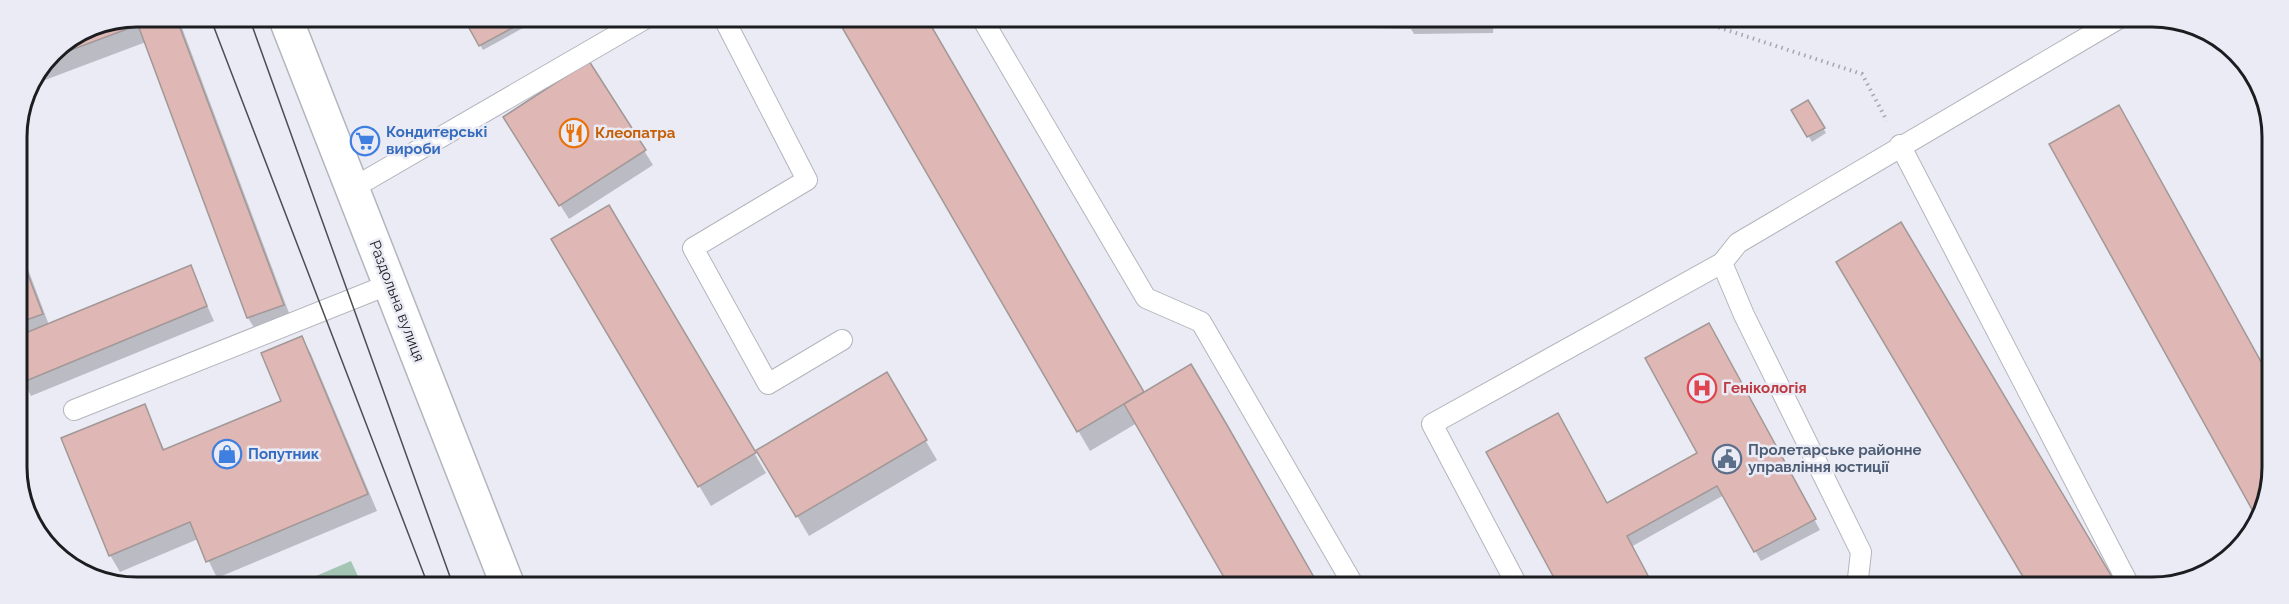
<svg xmlns="http://www.w3.org/2000/svg" width="2289" height="604" viewBox="0 0 2289 604" font-family="Raleway,sans-serif">
	<style>
		.pitch { fill: #a4c5b4 }
		.shadow { fill: #0003 }
		.building { fill: #dfb7b5; stroke: #a19897; stroke-width: 1.5 }
		.lines { fill: none; stroke-linecap: round; stroke-linejoin: round }
		.lane-casing { stroke: #b3b5bd; stroke-width: 22 }
		.secondary-casing { stroke: #b3b5bd; stroke-width: 36 }
		.path { stroke: #a6a7ae; stroke-width: 4; stroke-dasharray: 1.5 4.5; stroke-linecap: butt }
		.lane { stroke: #fff; stroke-width: 20 }
		.secondary { stroke: #fff; stroke-width: 33 }
		.tram { stroke: #4d4e53; stroke-width: 1.5 }
		.labels { text-anchor: middle; stroke-width: 5; stroke-linejoin: round; paint-order: stroke }
		.shop-label { font-size: 15px; font-weight: bold; fill: #366cbe; stroke: #eaebf4; text-anchor: start }
		.food-label { font-size: 15px; font-weight: bold; fill: #c56008; stroke: #eaebf4; text-anchor: start }
		.street-label { font-size: 15px; fill: #1c1d20; stroke: #eaebf4 }
		.health-label { font-size: 15px; font-weight: bold; fill: #be3a42; stroke: #eaebf4; text-anchor: start }
		.service-label { font-size: 15px; font-weight: bold; fill: #4e5e75; stroke: #eaebf4; text-anchor: start }
		.rim { fill: none; stroke: #1c1d20; stroke-width: 3 }
	</style>
	<rect width="100%" height="100%" fill="#eaebf4"/>
	<polygon class="pitch" points="351,561 362,585 295,585"/>
	<g class="shadow">
		<polygon points="137,16 178,17 292,321 258,334 248,318 146,42 29,86 52,52 91,26"/>
		<polygon points="464,17 543,17 483,50"/>
		<polygon points="838,17 924,17 1143,394 1190,366 1317,586 1231,586 1137,423 1090,451"/>
		<polygon points="1335,18 1494,18 1493,33 1414,34 1411,29 1338,27"/>
		<polygon points="589,63 653,165 569,219 513,131"/>
		<polygon points="1808,102 1826,133 1812,142 1793,110"/>
		<polygon points="2129,126 2270,380 2270,491 2256,514"/>
		<polygon points="609,207 766,473 711,506 553,240"/>
		<polygon points="17,240 49,325 190,267 214,321 31,396 18,371"/>
		<polygon points="1709,325 1820,530 1761,561 1724,495 1631,547 1606,505 1699,454"/>
		<polygon points="302,338 311,354 377,511 217,578 198,539 120,572 110,555 144,406 165,451 283,402"/>
		<polygon points="886,374 937,460 809,536 758,450"/>
	</g>
	<g class="building">
		<polygon points="137,16 176,17 284,305 247,318 138,25 47,59 52,52 91,26"/>
		<polygon points="463,17 520,17 523,22 479,46"/>
		<polygon points="836,17 926,17 1144,392 1077,432"/>
		<polygon points="1334,18 1407,18 1407,24 1334,22"/>
		<polygon points="1407,18 1488,18 1488,23 1407,24"/>
		<polygon points="589,61 646,150 559,206 503,117"/>
		<polygon points="1808,100 1825,128 1807,137 1791,110"/>
		<polygon points="2119,105 2270,378 2270,491 2259,510 2254,513 2049,144"/>
		<polygon points="609,205 755,451 887,372 927,440 796,517 757,452 698,487 551,239"/>
		<polygon points="1901,222 2118,587 2029,587 1836,262"/>
		<polygon points="17,246 43,314 18,323"/>
		<polygon points="191,265 207,306 21,383 18,375 18,336"/>
		<polygon points="1709,323 1816,519 1754,552 1717,486 1627,536 1654,587 1559,587 1486,452 1558,413 1607,503 1697,453 1645,358"/>
		<polygon points="302,336 368,494 206,562 190,522 109,556 61,438 145,404 163,450 281,401 261,353"/>
		<polygon points="1191,364 1227,425 1319,586 1229,586 1124,404"/>
	</g>
	<g class="lines">
		<g class="lane-casing">
			<g id="lane">
				<polyline points="723,17 807,180 693,248 768,384 842,340"/>
				<polyline points="981,17 1146,298 1201,322 1354,586"/>
				<polyline points="1900,145 2130,587"/>
				<polyline points="353,188 648,17"/>
				<polyline points="74,410 390,284"/>
				<polyline points="1518,587 1432,424 1722,263"/>
				<polyline points="1857,587 1861,552 1744,315 1722,263 1738,243 2118,19"/>
			</g>
		</g>
		<g class="secondary-casing">
			<polyline id="secondary" points="285,17 508,586"/>
		</g>
		<polyline class="path" points="1690,18 1862,74 1887,121"/>
		<use href="#lane" class="lane"/>
		<use href="#secondary" class="secondary"/>
		<g class="tram">
			<polyline points="210,17 428,585"/>
			<polyline points="249,17 453,585"/>
		</g>
	</g>
	<defs>
		<g id="restaurant-ring" transform="scale(1.5)"><circle r="9.5" fill="#eaebf4" stroke="#e8710a" stroke-width="1.5"/><path d="M-5-6h1v4h1v-4h1v4h1v-4h1v5L-1.5 .5V6h-2V.5L-5-1ZM5-6V6H3V1.5H1.5Q1.5-4 5-6Z" fill="#e8710a"/></g>
		<g id="supermarket-ring" transform="scale(1.5)"><circle r="9.5" fill="#eaebf4" stroke="#3f7fe0" stroke-width="1.5"/><path d="M-6-5.5h2.5l.6 2H6L4.5 2H-2.5L-4.4-4H-6ZM-1.5 3.2a1.3 1.3 0 1 0 .1 0ZM3 3.2a1.3 1.3 0 1 0 .1 0Z" fill="#3f7fe0"/></g>
		<g id="hospital-ring" transform="scale(1.5)"><circle r="9.5" fill="#eaebf4" stroke="#e0444e" stroke-width="1.5"/><path d="M-5-5h3v3.5h4V-5h3V5h-3V1.5h-4V5h-3Z" fill="#e0444e"/></g>
		<g id="shop-ring" transform="scale(1.5)"><circle r="9.5" fill="#eaebf4" stroke="#3f7fe0" stroke-width="1.5"/><path d="M-5-2.5h2.3a2.7 3.5 0 0 1 5.4 0H5L5.5 6h-11ZM-1.5-2.5h3a1.5 2.3 0 0 0-3 0Z" fill="#3f7fe0"/></g>
		<g id="civic-ring" transform="scale(1.5)"><circle r="9.5" fill="#eaebf4" stroke="#5c6f8a" stroke-width="1.5"/><path d="M-.6-6.5H3V-4.5H.6V-3L4-1V1h2V6H-6V1h2V-1L-.6-3ZM-1.2 2.5V6h2.4V2.5Z" fill="#5c6f8a"/></g>
	</defs>
	<g fill-rule="evenodd">
		<use href="#restaurant-ring" x="574" y="133"/>
		<use href="#supermarket-ring" x="365" y="141"/>
		<use href="#hospital-ring" x="1702" y="388"/>
		<use href="#shop-ring" x="227" y="454"/>
		<use href="#civic-ring" x="1727" y="459"/>
	</g>
	<g class="labels">
		<g class="shop-label">
			<text x="386" y="137">Кондитерські<tspan x="386" dy="17">вироби</tspan></text>
			<text x="248" y="459">Попутник</text>
		</g>
		<g class="food-label">
			<text x="595" y="138">Клеопатра</text>
		</g>
		<g class="street-label">
			<text transform="translate(397 301) rotate(69)" y="5">Раздольна вулиця</text>
		</g>
		<g class="health-label">
			<text x="1723" y="393">Генікологія</text>
		</g>
		<g class="service-label">
			<text x="1748" y="455">Пролетарське районне<tspan x="1748" dy="17">управління юстиції</tspan></text>
		</g>
	</g>
	<path d="M0 0H2289V604H0ZM137 27H2152A110 110 0 0 1 2262 137V467A110 110 0 0 1 2152 577H137A110 110 0 0 1 27 467V137A110 110 0 0 1 137 27Z" fill="#eaebf4" fill-rule="evenodd"/>
	<path class="rim" d="M137 27H2152A110 110 0 0 1 2262 137V467A110 110 0 0 1 2152 577H137A110 110 0 0 1 27 467V137A110 110 0 0 1 137 27Z"/>
</svg>
